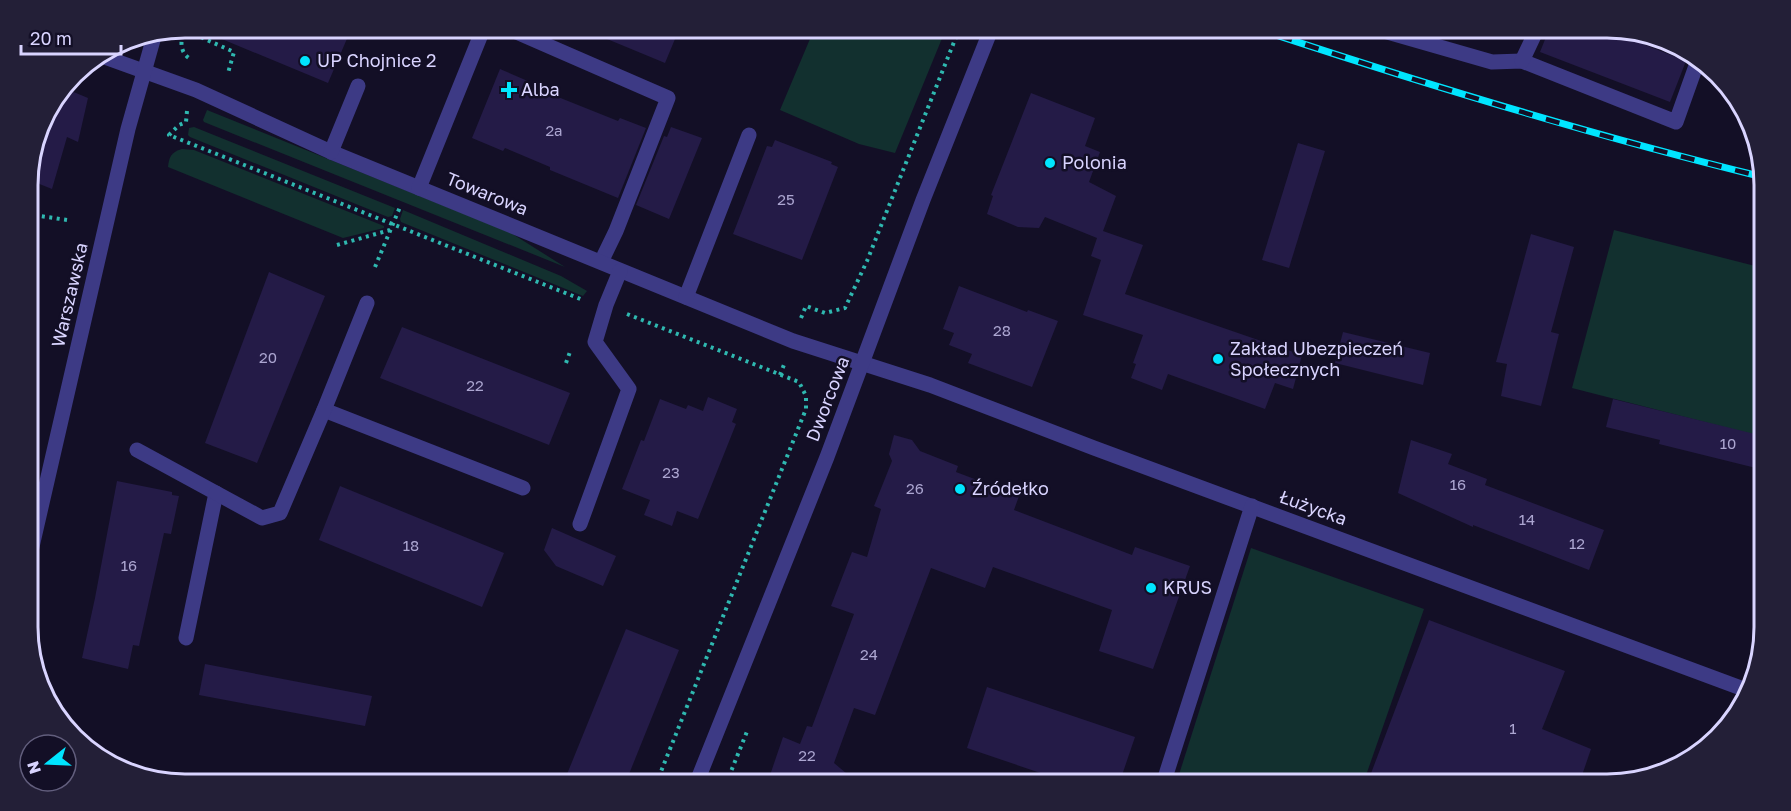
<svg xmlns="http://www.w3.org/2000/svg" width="1791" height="811" viewBox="0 0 1791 811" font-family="'Golos Text',sans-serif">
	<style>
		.green { fill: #12302f }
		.building { fill: #241b47 }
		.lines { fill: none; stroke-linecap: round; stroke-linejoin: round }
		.path { stroke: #2fb8b0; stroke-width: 4; stroke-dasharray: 3 4.5; stroke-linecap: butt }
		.minor { stroke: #3d3a85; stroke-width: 15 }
		.rail-casing { stroke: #00e5ff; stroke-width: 7 }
		.rail { stroke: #130f26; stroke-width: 4.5; stroke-dasharray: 14; stroke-linecap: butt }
		.poi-dot { fill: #00e5ff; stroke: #130f26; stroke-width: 2 }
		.labels { text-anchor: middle; stroke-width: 5; stroke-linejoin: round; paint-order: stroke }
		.number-label { font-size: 15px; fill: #aca6d1 }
		.poi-label { font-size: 18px; fill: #d9d4ff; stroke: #130f26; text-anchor: start }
		.street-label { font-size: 18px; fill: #d9d4ff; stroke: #130f26 }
		.rim { fill: none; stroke: #d9d4ff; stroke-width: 3 }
	</style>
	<rect width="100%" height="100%" fill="#130f26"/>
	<g class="green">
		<polygon points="815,27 943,27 945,31 895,153 859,144 780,110"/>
		<polygon points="207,110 511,233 565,267 204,122 203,120"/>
		<polygon points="194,127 395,208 392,216 388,217 190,137 188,135 189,128"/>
		<path d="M182 149 194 150 384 226V228L343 238 168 167C169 157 171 152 182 149Z"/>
		<polygon points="403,210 561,276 587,291 583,296 401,222 400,219"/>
		<polygon points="1614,230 1763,268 1763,437 1572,388"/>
		<polygon points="1251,548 1424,609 1363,784 1176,784"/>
	</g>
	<g class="building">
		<polygon points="193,27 352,27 328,83"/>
		<polygon points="578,27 680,27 665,63"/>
		<polygon points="1550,27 1600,27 1686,61 1670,102 1540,52"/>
		<polygon points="500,69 530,82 528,85 618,121 620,118 646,128 618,198 550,170 550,167 505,148 503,151 472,138"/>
		<polygon points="64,88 88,98 78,142 67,137 52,189 27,179 27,174 43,115"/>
		<polygon points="1031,93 1095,118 1085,146 1100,152 1089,182 1116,196 1103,231 1143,245 1125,294 1302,355 1293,389 1275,383 1265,409 1168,374 1162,390 1131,378 1136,364 1133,363 1143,335 1083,315 1101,260 1091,256 1097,238 1045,217 1039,228 1018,227 987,214 993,196 991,195"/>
		<polygon points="671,127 702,138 669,219 636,205 664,136 667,137"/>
		<polygon points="775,140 832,162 831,164 838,167 802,260 733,234 767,146 772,147"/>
		<polygon points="1298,143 1325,151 1289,268 1262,260"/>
		<polygon points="1531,234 1574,247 1551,332 1559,334 1541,406 1501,396 1507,364 1496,362"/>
		<polygon points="269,272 325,296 257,463 205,443"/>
		<polygon points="959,286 1027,312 1028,310 1058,321 1032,387 968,363 972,354 949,345 954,333 943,329"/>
		<polygon points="402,327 570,393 549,445 380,378"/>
		<polygon points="1343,332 1430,353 1423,385 1335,363"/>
		<polygon points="708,397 737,409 732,422 736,424 698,519 677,511 672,526 644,515 650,500 622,489 641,440 644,441 660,399 686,409 688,405 703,411"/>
		<polygon points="1613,399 1763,436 1764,470 1659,444 1660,440 1606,427"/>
		<polygon points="894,435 912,440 920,451 958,466 956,472 1019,496 1014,510 1132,555 1135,547 1190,566 1153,669 1099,651 1112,610 993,567 985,588 931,568 875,715 854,708 834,763 859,784 767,784 783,737 800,744 807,726 812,727 854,614 831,606 852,552 867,557 881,509 874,506 892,461 889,454"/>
		<polygon points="1411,440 1452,454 1448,464 1487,479 1485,485 1604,530 1589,570 1473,525 1473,527 1398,493"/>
		<polygon points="117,481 172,492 172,495 179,496 171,534 164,533 139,646 133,645 128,669 82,658 95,598"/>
		<polygon points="340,486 504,553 482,607 319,540"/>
		<polygon points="552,528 616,556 603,586 556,566 544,550"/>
		<polygon points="1429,620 1565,671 1542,729 1591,749 1579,784 1367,784"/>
		<polygon points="626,629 679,650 625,784 563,784"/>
		<polygon points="205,664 372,696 365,726 199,695"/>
		<polygon points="987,687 1135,737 1119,784 1073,784 967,748"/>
	</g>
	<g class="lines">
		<g class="path">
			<path d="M184 27C181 41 178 52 192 60"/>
			<polyline points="204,30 196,35 234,52 228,73"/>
			<polyline points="182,35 196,35"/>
			<polyline points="187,111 186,122 179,125 169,135 583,300"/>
			<polyline points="27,214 67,220"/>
			<polyline points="337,245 390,230"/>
			<polyline points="375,267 400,207"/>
			<polyline points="627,314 799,382 806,396 806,409 656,784"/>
			<polyline points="801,318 806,306 825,313 845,308 867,261 960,27"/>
			<polyline points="566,363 571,349"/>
			<polyline points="780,375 785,362"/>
			<polyline points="726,784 748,729"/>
		</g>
		<g class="minor">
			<polyline points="505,27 668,98 616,231 601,262"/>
			<polyline points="1370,27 1492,62 1522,61 1676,122 1697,63"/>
			<polyline points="99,55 196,90 331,152 793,341 930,385 1094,448 1749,691"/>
			<polyline points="1522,61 1538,27"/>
			<polyline points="331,152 358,86"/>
			<polyline points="419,188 484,27"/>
			<polyline points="686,297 749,135"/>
			<polyline points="324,410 523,488"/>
			<polyline points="137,450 216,493 186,638"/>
			<polyline points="216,493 262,518 280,513 324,410 367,303"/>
			<polyline points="580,524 629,389 595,342 606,305 620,271"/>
			<polyline points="28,564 128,129 155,33"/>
			<polyline points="696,784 827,457 923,200 992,27"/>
			<polyline points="1163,784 1252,506"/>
		</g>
		<g class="rail-casing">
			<path id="rail" d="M1252 27C1421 83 1590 135 1763 177"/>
		</g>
		<use href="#rail" class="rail"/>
	</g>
	<g class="poi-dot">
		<circle cx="305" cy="61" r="6"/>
		<path d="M506 81h6v6h6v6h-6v6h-6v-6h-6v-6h6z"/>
		<circle cx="1050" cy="163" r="6"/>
		<circle cx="1218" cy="359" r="6"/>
		<circle cx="960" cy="489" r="6"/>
		<circle cx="1151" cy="588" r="6"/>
	</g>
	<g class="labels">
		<g class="number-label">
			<text x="554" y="136">2a</text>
			<text x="786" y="205">25</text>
			<text x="1002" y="336">28</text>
			<text x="268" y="363">20</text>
			<text x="475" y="391">22</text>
			<text x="1728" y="449">10</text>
			<text x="671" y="478">23</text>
			<text x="1458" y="490">16</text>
			<text x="915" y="494">26</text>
			<text x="1527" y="525">14</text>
			<text x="1577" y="549">12</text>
			<text x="411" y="551">18</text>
			<text x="129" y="571">16</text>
			<text x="869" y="660">24</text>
			<text x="1513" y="734">1</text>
			<text x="807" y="761">22</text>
		</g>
		<g class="poi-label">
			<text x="317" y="67">UP Chojnice 2</text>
			<text x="521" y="96">Alba</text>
			<text x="1062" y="169">Polonia</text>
			<text x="1230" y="355">Zakład Ubezpieczeń<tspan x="1230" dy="21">Społecznych</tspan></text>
			<text x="972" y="495">Źródełko</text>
			<text x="1163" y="594">KRUS</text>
		</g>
		<g class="street-label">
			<text transform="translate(487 194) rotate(22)" y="6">Towarowa</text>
			<text transform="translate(70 295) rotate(-77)" y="6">Warszawska</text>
			<text transform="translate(828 399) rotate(-69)" y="6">Dworcowa</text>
			<text transform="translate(1313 508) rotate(20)" y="6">Łużycka</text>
		</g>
	</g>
	<path d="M0 0H1791V811H0ZM185 38H1607A147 147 0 0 1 1754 185V627A147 147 0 0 1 1607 774H185A147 147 0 0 1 38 627V185A147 147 0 0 1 185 38Z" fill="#231f37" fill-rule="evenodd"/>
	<path class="rim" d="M185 38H1607A147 147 0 0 1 1754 185V627A147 147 0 0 1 1607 774H185A147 147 0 0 1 38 627V185A147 147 0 0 1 185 38Z"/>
	<g transform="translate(48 763) rotate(252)"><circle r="28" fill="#130f26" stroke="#625e7d" stroke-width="1.5"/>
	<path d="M0-4.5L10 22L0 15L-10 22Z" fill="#00e5ff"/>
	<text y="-9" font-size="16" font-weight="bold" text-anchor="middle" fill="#d9d4ff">N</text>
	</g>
	<path d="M21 45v9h100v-9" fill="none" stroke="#d9d4ff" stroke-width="3"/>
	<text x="30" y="45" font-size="18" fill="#d9d4ff" stroke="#130f26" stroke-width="4.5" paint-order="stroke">20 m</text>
</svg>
